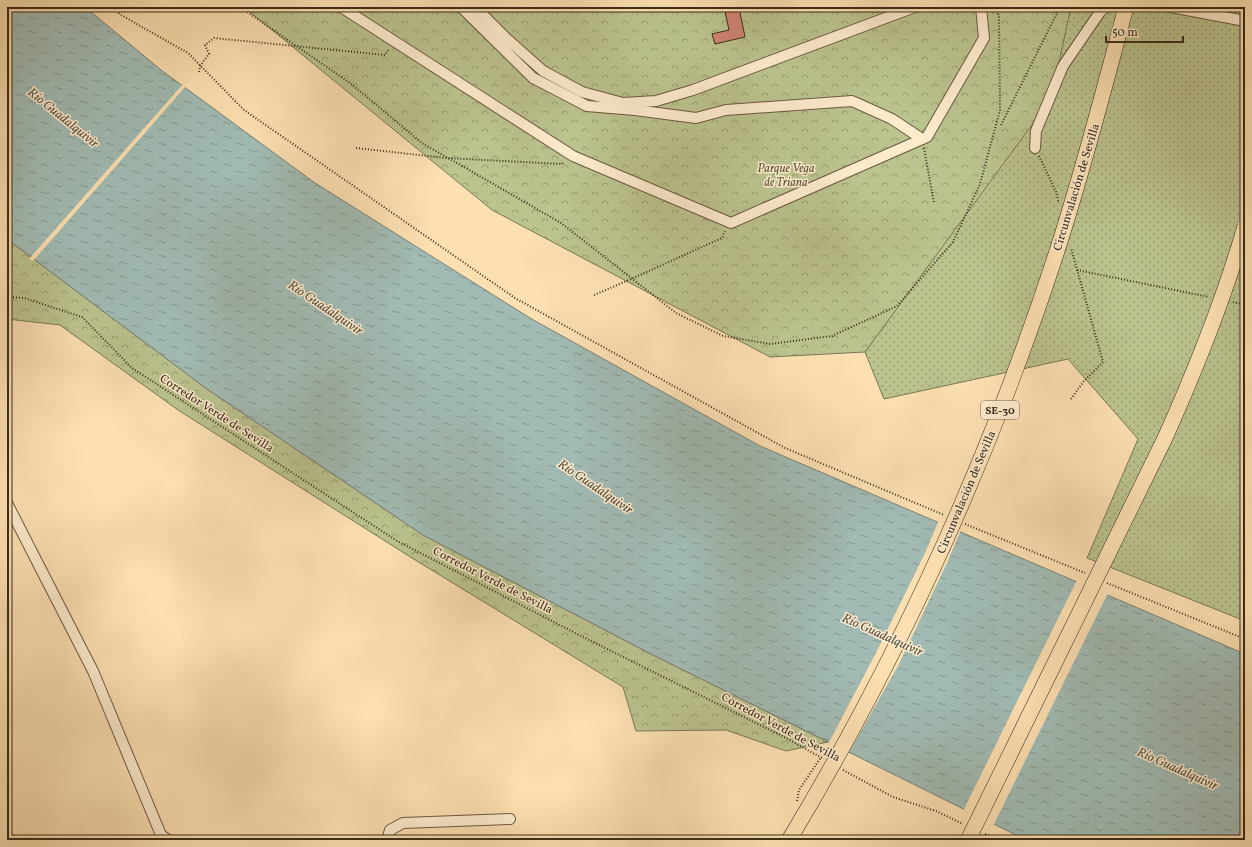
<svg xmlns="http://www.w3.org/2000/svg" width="1252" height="847" viewBox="0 0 1252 847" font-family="Vollkorn,serif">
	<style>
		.grass { fill: url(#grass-dots); stroke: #7a7854 }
		.forest { fill: url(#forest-crowns); stroke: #7a7854 }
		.water { fill: url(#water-ripples); stroke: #788276 }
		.pier { fill: #fce0b2 }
		.building { fill: #cf8473; stroke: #3a2c19 }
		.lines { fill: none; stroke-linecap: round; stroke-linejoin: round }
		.minor-casing { stroke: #6a593f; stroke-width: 12 }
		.path { stroke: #3a2c19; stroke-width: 2; stroke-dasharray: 1 2; stroke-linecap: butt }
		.minor { stroke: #fdebcd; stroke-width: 10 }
		.highway-bridge-casing { stroke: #3a2c19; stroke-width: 16; stroke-linecap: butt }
		.highway-bridge { stroke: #fce0b2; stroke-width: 15 }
		.labels { text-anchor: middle; stroke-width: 3; stroke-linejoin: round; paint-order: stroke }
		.shield { fill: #fdebcd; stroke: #74654f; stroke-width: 1 }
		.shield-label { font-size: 11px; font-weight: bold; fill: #3a2c19 }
		.park-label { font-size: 12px; font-style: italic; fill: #5a5236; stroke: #fdebcd }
		.street-label { font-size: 12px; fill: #3a2c19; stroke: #fdebcd }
		.water-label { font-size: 13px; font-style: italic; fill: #545040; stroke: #fdebcd }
	</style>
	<defs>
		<pattern id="grass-dots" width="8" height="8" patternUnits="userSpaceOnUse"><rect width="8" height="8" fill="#bbc38f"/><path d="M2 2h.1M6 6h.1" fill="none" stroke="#999f74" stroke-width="1.8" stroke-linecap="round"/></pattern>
		<pattern id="forest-crowns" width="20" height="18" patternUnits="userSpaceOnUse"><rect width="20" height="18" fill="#bbc38f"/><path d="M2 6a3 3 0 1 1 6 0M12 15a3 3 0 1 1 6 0" fill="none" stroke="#999f74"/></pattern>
		<pattern id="water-ripples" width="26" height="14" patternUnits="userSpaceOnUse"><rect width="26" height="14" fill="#a1bbb4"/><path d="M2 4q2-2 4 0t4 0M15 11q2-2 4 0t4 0" fill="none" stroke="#849892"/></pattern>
	</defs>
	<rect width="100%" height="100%" fill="#fce0b2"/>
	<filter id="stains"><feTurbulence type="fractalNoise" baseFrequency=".005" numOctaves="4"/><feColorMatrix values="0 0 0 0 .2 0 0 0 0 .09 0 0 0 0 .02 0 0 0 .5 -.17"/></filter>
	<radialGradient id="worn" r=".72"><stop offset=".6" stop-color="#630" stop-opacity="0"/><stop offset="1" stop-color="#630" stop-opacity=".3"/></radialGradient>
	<polygon class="grass" points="1070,7 1245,7 1245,621 1087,558 1138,439 1068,359 884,399 865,352 1049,100"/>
	<g class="forest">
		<polygon points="244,7 1071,7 1051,99 865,352 770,357 492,210"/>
		<polygon points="7,239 207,389 423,535 649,653 828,742 786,751 726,730 636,731 623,687 412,558 178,410 60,325 7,319"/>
	</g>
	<polygon class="water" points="7,7 85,7 161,70 315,183 530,318 760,446 1245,654 1245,840 1026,840 649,653 423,535 207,389 7,239"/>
	<g class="pier">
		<polygon points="183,84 186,86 33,261 29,259"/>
		<polygon points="939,520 961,530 947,563 899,664 848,754 828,744 876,653 925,553"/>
		<polygon points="1077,580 1108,593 993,826 963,811"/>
	</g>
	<polygon class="building" points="724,7 739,7 745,37 715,44 712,34 729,30"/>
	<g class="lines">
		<g class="minor-casing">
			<g id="minor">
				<polyline points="341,7 573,156 731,223 927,137 984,38 981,7"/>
				<polyline points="461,7 533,78 587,106 635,110 696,118 726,110 852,101 892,119 922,139"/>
				<polyline points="475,7 506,38 543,71 582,92 623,103 656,101 693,90 915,7"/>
				<polyline points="1171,7 1245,21"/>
				<polyline points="1035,148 1036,131 1063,66 1100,12 1106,7"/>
				<polyline points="7,503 93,671 161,835 168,840"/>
				<polyline points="387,840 390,830 403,823 510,819"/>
			</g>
		</g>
		<g class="path">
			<polyline points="112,7 121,15 188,53 244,110 515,298 785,448 944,515"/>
			<polyline points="240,7 350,83 422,143 561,223 676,313 723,336 770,344 832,336 897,306 953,242 980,184 1000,110 999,18 997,7"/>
			<polyline points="199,72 200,66 209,54 205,45 214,38 385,55 389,49"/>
			<polyline points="1001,125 1057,13 1057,7"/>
			<polyline points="356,148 446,158 562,164 563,162"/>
			<polyline points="924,148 934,203"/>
			<polyline points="1039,156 1056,192 1059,203"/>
			<polyline points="1077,270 1209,297"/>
			<path d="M594 295C637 277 679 257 722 238L725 231"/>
			<polyline points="7,297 24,298 82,317 132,368 397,541 577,634 786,738 822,758"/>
			<polyline points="1233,302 1245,305"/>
			<polyline points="1071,399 1084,381 1103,362 1071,248"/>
			<polyline points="965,524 1085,573"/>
			<polyline points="1107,583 1245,639"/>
			<polyline points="843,770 893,797 936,811 963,824"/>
			<polyline points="797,801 799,790 821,757"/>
			<polyline points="985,834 998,840"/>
		</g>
		<use href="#minor" class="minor"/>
		<g class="highway-bridge-casing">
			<g id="highway-bridge">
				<path d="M789 840C901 654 990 458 1057 251 1083 171 1104 89 1126 7"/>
				<path d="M968 840 1165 438C1196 369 1224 299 1245 226"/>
			</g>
		</g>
		<use href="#highway-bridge" class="highway-bridge"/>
	</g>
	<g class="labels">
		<rect class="shield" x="981" y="401" width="38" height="18" rx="3"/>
		<g class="shield-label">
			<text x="1000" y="414">SE-30</text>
		</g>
		<g class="park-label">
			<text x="786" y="172">Parque Vega<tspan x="786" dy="14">de Triana</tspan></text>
		</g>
		<g class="street-label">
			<text transform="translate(1076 187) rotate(-73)" y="4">Circunvalación de Sevilla</text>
			<text transform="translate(217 413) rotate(33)" y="4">Corredor Verde de Sevilla</text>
			<text transform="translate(966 492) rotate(-67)" y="4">Circunvalación de Sevilla</text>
			<text transform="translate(493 580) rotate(27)" y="4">Corredor Verde de Sevilla</text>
			<text transform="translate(781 727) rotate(28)" y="4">Corredor Verde de Sevilla</text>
		</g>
		<g class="water-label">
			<text transform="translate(64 117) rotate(39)" y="5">Río Guadalquivir</text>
			<text transform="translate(326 307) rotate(34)" y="5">Río Guadalquivir</text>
			<text transform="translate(596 486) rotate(34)" y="5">Río Guadalquivir</text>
			<text transform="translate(883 634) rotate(24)" y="5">Río Guadalquivir</text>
			<text transform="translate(1178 768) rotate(24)" y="5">Río Guadalquivir</text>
		</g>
	</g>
	<rect width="1252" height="847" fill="none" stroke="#fce0b2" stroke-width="24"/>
	<rect x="8" y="8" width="1236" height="831" fill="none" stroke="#3a2c19" stroke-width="2"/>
	<rect x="12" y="12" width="1228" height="823" fill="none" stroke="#3a2c19"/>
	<path d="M1106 36v6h77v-6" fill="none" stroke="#3a2c19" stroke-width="2"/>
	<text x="1112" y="36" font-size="12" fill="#3a2c19" stroke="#fdebcd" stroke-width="3" paint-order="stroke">50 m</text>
	<rect width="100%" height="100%" filter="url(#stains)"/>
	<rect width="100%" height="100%" fill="url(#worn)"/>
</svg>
